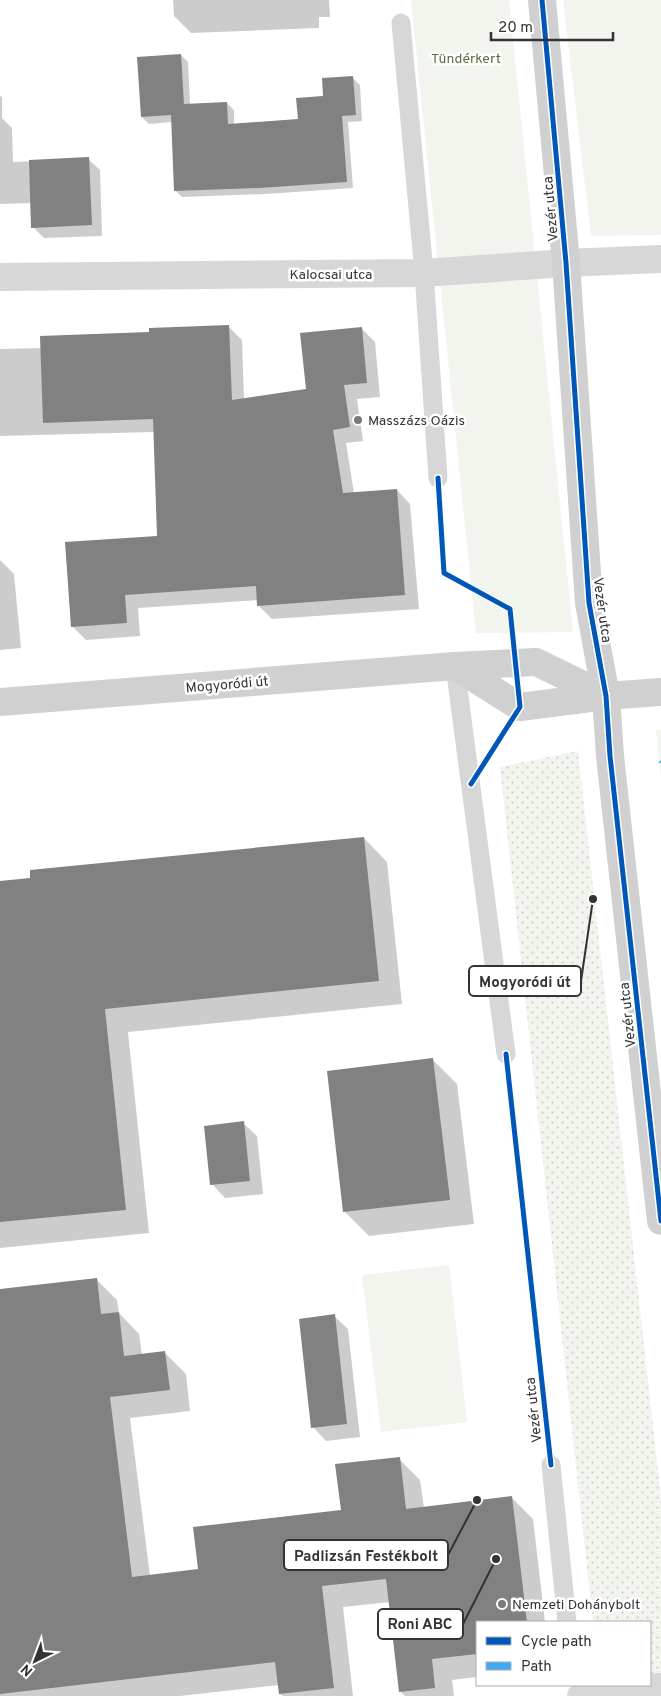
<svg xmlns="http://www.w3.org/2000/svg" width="661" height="1696" viewBox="0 0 661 1696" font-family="Overpass,sans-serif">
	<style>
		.grass { fill: url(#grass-dots) }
		.park { fill: #f1f5ed }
		.shadow { fill: #0003 }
		.building { fill: #818181 }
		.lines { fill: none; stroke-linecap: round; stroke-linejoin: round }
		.lane { stroke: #d7d7d7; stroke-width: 19 }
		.street { stroke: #d7d7d7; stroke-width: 28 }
		.secondary { stroke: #d0d0d0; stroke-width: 28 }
		.quiet { stroke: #3fa9f5; stroke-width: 4; stroke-dasharray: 8 4; stroke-linecap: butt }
		.cycleway-casing { stroke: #fff; stroke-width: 8 }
		.cycleway { stroke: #0057b8; stroke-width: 5 }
		.poi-dot { fill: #7a7a7a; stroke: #fff; stroke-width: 2 }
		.labels { text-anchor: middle; stroke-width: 5; stroke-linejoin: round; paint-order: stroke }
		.park-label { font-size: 14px; fill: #56703f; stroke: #fff }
		.street-label { font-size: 14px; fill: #333; stroke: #fff }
		.poi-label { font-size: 14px; fill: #333; stroke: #fff; text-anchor: start }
		.leader { fill: none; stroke: #333; stroke-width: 2 }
		.callout-dot { fill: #333; stroke: #fff; stroke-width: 2 }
		.callout { fill: #fff; stroke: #333; stroke-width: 2 }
		.callout-label { font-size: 15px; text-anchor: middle; font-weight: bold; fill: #333 }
	</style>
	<defs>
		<pattern id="grass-dots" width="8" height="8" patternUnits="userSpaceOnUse" patternTransform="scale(1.25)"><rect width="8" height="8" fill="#f1f5ed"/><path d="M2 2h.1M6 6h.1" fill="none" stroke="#cfd2cc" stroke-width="1.8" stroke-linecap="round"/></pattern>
	</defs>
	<rect width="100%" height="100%" fill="#fff"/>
	<polygon class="grass" points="578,751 661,1499 661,1696 650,1685 650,1622 593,1622 500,767"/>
	<g class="park">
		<polygon points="411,0 509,0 573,632 476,633"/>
		<polygon points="563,0 661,0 661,235 591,236"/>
		<polygon points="656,730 661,730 661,778"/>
		<polygon points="449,1265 467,1422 381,1432 362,1275"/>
	</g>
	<g class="shadow">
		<polygon points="173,0 329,0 330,17 319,17 319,28 191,33 174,16"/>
		<polygon points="181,55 188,62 190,105 227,103 234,110 234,125 299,120 324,97 353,78 360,85 362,121 348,122 353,188 266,194 182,197 175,190 172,122 149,124 142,117"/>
		<polygon points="0,96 2,97 2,118 12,128 13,162 88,159 100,170 102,236 44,238 33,227 32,203 0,204"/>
		<polygon points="228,326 242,340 244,399 307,390 361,328 375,342 380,397 357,399 363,441 346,443 354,493 397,490 410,504 419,609 272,619 259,606 258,600 138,608 140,636 86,640 72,626 158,538 154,432 0,436 0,349 42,348 150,334"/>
		<polygon points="0,560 14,574 21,648 0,650"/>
		<polygon points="364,838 387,862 402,1004 128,1032 149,1233 0,1248 0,882"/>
		<polygon points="433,1060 457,1084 474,1224 369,1236 344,1211"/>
		<polygon points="243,1123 257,1136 263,1194 225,1198 212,1184"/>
		<polygon points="96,1279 117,1300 119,1313 139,1334 142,1355 165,1353 186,1374 190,1411 130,1418 150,1576 199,1571 342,1511 399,1459 420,1480 424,1508 512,1498 533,1519 545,1622 477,1622 477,1677 452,1680 454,1696 405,1696 400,1691 390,1602 343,1607 353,1696 283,1696 280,1694 279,1685 180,1696 0,1696 0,1290"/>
		<polygon points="334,1316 348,1329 360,1437 326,1441 313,1427"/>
	</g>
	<g class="building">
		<polygon points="181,54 184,104 227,102 228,124 298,119 296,98 323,96 322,78 353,76 356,115 342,116 347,182 259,188 174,191 171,115 141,117 137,57"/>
		<polygon points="89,157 92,225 31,228 29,160"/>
		<polygon points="229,325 232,400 306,389 300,333 362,327 367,383 344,385 350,427 333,430 343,493 397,489 405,595 257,606 256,586 125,595 127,623 71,627 65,542 157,536 153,419 43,423 40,336 149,332 149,328"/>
		<polygon points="364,837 379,981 105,1009 126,1210 0,1222 0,881 30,878 30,870"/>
		<polygon points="433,1058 450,1200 343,1212 327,1071"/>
		<polygon points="244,1121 250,1181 210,1185 204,1126"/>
		<polygon points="97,1278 101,1314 119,1312 124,1356 165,1351 170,1390 110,1397 132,1577 198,1569 193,1527 341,1510 335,1464 400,1457 406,1509 512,1496 527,1622 477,1622 477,1654 432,1659 435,1688 399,1692 386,1579 322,1586 334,1688 279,1694 275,1662 0,1694 0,1289"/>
		<polygon points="335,1314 347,1424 311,1428 299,1319"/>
	</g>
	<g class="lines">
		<g class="lane">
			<polyline points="401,23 424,273 438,478"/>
			<polyline points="455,666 506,1054"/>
			<polyline points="551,1465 567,1622"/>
		</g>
		<g class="street">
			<polyline points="0,277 424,273 566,263 661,259"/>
			<polyline points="581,1696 661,1687"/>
		</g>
		<g class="secondary">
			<polyline points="542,0 566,263 589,603 606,696 610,756 661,1221"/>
			<polyline points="455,666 520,707 606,696 661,692"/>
			<polyline points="0,702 455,666 536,662 606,696"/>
		</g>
		<polyline class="quiet" points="660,761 661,762"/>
		<g class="cycleway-casing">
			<g id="cycleway">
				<polyline points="542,0 566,263 589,603 606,696 610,756 661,1221"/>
				<polyline points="438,478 444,573 510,609 520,707 471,784"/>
				<polyline points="506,1054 551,1465"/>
			</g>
		</g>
		<use href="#cycleway" class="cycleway"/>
	</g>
	<g class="poi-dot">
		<circle cx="358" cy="420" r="5"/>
		<circle cx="502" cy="1604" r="5"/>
	</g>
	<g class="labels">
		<g class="park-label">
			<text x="466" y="63">Tündérkert</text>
		</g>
		<g class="street-label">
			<text transform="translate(550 209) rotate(-95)" y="5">Vezér utca</text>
			<text x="331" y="279">Kalocsai utca</text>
			<text transform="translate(603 610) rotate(82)" y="5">Vezér utca</text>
			<text transform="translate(227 684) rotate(-5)" y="5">Mogyoródi út</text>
			<text transform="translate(627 1015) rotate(-96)" y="5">Vezér utca</text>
			<text transform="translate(533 1410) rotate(-96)" y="5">Vezér utca</text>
		</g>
		<g class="poi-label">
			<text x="368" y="425">Masszázs Oázis</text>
			<text x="512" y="1609">Nemzeti Dohánybolt</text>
		</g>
	</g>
	<path class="leader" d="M593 899L581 981M477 1500L448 1555M496 1559L463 1624"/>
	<g class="callout-dot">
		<circle cx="593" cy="899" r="5"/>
		<circle cx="477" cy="1500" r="5"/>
		<circle cx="496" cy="1559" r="5"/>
	</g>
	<g class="callout">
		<rect x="469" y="966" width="112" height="30" rx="5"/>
		<rect x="284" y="1540" width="164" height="30" rx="5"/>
		<rect x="378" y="1609" width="85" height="30" rx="5"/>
	</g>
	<g class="callout-label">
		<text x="525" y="987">Mogyoródi út</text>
		<text x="366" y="1561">Padlizsán Festékbolt</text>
		<text x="420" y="1629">Roni ABC</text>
	</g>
	<rect x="476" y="1621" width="175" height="65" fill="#ffffff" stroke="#adadad"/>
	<rect x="486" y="1637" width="25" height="8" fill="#0057b8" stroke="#adadad"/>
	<text x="521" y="1646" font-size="15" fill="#333333">Cycle path</text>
	<rect x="486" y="1662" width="25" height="8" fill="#3fa9f5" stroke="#adadad"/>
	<text x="521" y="1671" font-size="15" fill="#333333">Path</text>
	<g transform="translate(35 1661) rotate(222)" stroke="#ffffff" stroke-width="4" paint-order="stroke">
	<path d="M0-4L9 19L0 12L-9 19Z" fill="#333333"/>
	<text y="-8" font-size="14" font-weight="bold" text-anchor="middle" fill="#333333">N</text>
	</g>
	<path d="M491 32v8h122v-8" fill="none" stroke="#333333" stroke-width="2.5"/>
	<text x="498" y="32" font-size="15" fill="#333333" stroke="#ffffff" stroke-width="4" paint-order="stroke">20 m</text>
</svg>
